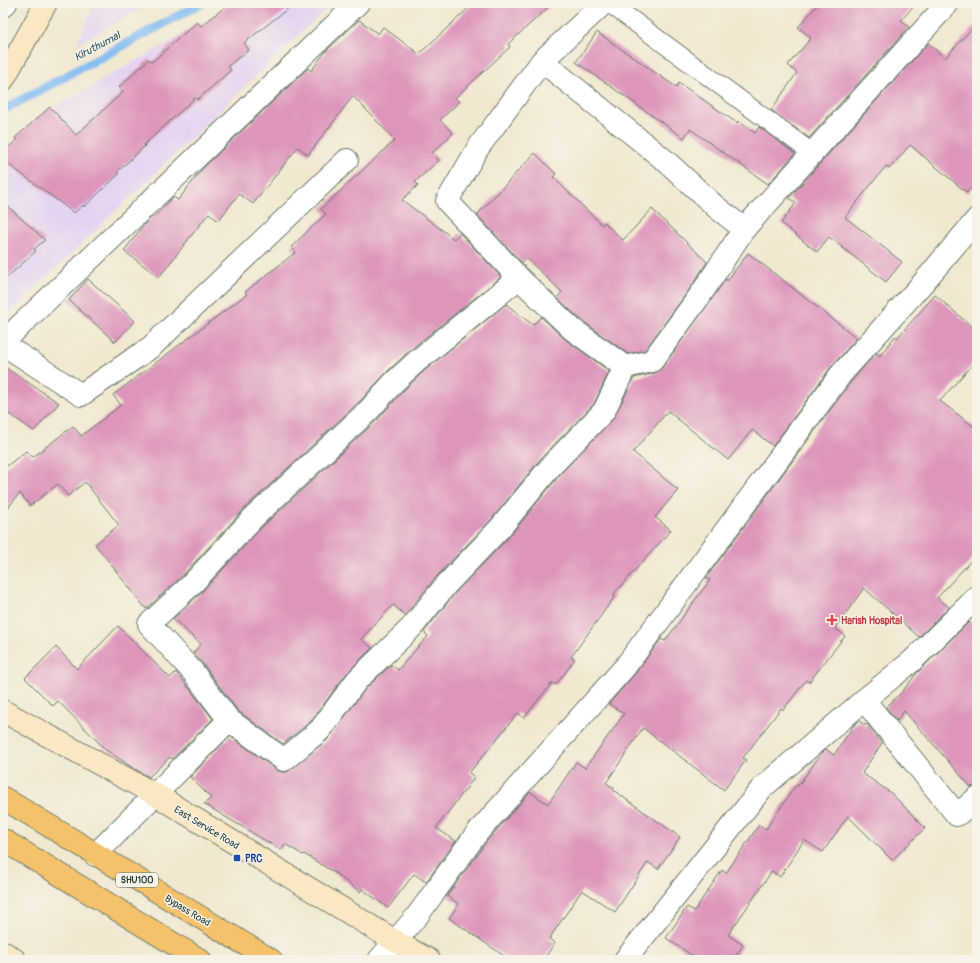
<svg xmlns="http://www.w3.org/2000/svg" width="980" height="963" viewBox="0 0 980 963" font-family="Pangolin,sans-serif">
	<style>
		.built { fill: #e5d3f1 }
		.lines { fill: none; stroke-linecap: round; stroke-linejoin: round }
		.stream { stroke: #80bbf2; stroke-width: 9 }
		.building { fill: #dd95bc }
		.lane-casing { stroke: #68796b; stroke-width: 20 }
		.street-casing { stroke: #68796b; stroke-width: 24 }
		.secondary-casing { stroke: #68796b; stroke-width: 24 }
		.primary-casing { stroke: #68796b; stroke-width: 24 }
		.lane { stroke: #fff; stroke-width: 18 }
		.street { stroke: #fff; stroke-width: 22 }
		.secondary { stroke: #fae7c3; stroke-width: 22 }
		.primary { stroke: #f3c26a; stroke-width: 22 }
		.health-dot { fill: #e0444e; stroke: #f7f3e8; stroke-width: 1.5 }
		.transit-dot { fill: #1a4fb4; stroke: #f7f3e8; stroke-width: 1.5 }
		.labels { text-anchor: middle; stroke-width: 3; stroke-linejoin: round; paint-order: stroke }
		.shield { fill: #f7f3e8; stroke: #60746a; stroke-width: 1 }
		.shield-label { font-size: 9px; font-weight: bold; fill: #1f3d34 }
		.health-label { font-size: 10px; font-weight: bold; fill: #be3a42; stroke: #f7f3e8; text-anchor: start }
		.street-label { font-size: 10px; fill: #1f3d34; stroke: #f7f3e8 }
		.transit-label { font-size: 10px; font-weight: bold; fill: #164399; stroke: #f7f3e8; text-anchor: start }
		.water-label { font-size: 11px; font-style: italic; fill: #375c64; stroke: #f7f3e8 }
	</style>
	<rect width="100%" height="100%" fill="#f7f3e8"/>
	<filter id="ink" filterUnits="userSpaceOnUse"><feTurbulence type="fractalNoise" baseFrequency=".025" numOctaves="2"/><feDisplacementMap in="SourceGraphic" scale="8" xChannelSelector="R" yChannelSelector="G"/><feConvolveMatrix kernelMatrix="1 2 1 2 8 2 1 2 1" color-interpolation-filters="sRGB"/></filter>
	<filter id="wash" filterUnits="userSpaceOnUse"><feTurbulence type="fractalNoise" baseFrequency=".012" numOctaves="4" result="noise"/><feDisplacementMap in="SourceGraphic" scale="16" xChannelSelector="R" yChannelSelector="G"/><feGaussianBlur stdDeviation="0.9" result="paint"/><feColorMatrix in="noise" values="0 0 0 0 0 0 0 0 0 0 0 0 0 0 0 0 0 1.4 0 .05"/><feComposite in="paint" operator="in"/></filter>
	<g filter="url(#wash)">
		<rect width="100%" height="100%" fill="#f1e8d0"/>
		<g class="built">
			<polygon points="95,3 151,3 77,44"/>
			<polygon points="238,3 332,3 3,319 3,180 41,115"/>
		</g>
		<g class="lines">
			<polyline class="stream" points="3,110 202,3"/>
		</g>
		<g id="blocks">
			<g class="building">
				<polygon points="230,3 295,3 244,43 249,50 228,66 231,70 197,100 195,98 144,145 145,146 117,172 119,174 84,207 83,205 74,213 3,160 3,152 17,140 15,138 50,107 76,135 123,92 119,87 149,59 152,62 197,22 201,26"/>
				<polygon points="474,3 553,3 508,44 510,47 455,98 459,102 440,120 453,133 432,153 439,160 415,182 418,185 402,200 454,239 460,233 501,277 409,351 386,373 360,401 245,508 182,576 146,609 95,544 119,525 85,482 68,496 58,484 30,506 20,493 3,514 3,469 26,451 33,457 73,426 81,436 121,405 113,395 247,294 245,292 296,252 291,247 326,214 321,209 395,140 353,96 308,155 298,147 253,204 239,194 218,221 209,213 159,277 124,251 146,222 152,217 154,217 173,197 178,200 203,168 308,68 311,71 326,51 359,20 378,34 383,27 419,54"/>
				<polygon points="819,3 917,3 901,20 909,27 809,138 771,110 797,73 788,65 811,38 798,27"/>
				<polygon points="977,23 977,181 967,193 910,145 889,169 886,166 845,217 902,262 886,282 829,237 817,252 781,223 796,203 789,198 928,43 945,58"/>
				<polygon points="597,32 676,87 679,83 737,123 738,121 755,133 759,127 795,154 768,184 690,129 684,138 576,62"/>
				<polygon points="535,153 556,174 553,177 602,225 604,222 623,240 652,209 707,262 691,287 645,350 628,354 580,319 557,298 562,292 526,258 522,263 477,215"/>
				<polygon points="3,202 45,240 34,249 36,251 3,281"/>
				<polygon points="748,253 857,338 831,367 773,446 752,430 728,460 668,411 633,452 678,490 655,517 671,530 613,595 615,596 571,657 575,659 556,685 552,683 524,718 518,713 469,773 475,777 436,828 456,841 426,882 414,874 388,908 362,889 360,892 335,873 304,854 303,855 285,844 281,850 204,804 211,798 190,777 230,736 277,770 282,772 287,772 328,739 366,688 391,665 398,670 428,636 424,632 455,593 510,536 561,473 613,419 634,378 655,373 662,368 726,279 727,281"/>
				<polygon points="88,279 135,321 115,342 69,300"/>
				<polygon points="935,295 977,331 977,359 940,401 977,429 977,554 937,598 949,607 919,637 864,588 835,628 845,636 809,682 806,680 783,710 781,708 743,758 746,760 724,790 643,728 606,783 614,788 613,790 680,837 658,869 648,862 615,912 582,890 549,939 555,943 543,960 510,960 449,918 459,904 447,896 487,841 530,792 548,804 576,762 585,768 624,714 609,704 634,675 661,639 665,641 710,580 706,578 851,382 876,353 880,356 895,336 897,338"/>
				<polygon points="506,304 533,325 541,317 565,339 609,371 594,404 542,457 491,520 437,576 405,615 393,605 361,639 372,648 347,673 311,721 283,744 238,711 203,664 193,653 201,644 173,619 200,594 263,526 378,419 403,391 425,370"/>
				<polygon points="3,366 59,403 34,431 3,410"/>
				<polygon points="969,622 977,629 977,786 971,787 904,711 897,721 886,707 901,693 917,673"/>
				<polygon points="118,626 170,678 176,672 213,719 172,759 170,757 149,777 133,768 105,749 58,701 53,706 25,678 56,647 77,669"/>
				<polygon points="859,721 865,725 867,724 882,743 862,773 891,793 925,828 892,860 848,816 823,852 804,840 780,877 772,871 728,935 743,945 733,960 699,960 666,938 687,907 694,911 722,870 726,873 759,825 766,829 796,785 798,786 821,754 826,749 834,755 854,725"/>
			</g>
		</g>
	</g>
	<g filter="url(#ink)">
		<use href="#blocks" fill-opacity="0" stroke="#68796b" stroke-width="1"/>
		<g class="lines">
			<g class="lane-casing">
				<polyline id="lane" points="609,3 812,153"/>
			</g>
			<g class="street-casing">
				<g id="street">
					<polyline points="604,3 542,61 667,162 716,207 744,229"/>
					<polyline points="3,6 6,3"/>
					<polyline points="542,61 478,148 447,201 519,278 572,329 625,367"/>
					<polyline points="3,342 358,3"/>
					<polyline points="3,344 81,395 151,347 347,160"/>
					<polyline points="864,700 957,815 977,798"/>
					<polyline points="229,720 284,760 320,730 357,680 411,628 446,585 500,528 552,465 604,411 625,367 652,361 701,294 744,229 948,3"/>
					<polyline points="95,855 229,720 193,672 149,624 191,585 254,517 369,410 394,382 417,361 519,278"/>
					<polyline points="379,960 417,916 477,833 625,667 841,374 922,284 977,219"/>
					<polyline points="625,960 762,788 864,700 912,661 977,597"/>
				</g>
			</g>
			<g class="secondary-casing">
				<g id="secondary">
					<polyline points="3,80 46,3"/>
					<polyline points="3,711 156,795 395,941 429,960"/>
					<polyline points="3,952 15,960"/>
				</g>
			</g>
			<g class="primary-casing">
				<g id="primary">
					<polyline points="3,798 271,960"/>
					<polyline points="3,840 200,960"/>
				</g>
			</g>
			<use href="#lane" class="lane"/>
			<use href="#street" class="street"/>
			<use href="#secondary" class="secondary"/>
			<use href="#primary" class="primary"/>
		</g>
	</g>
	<path class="health-dot" d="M830 614h4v4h4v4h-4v4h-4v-4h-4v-4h4z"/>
	<rect class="transit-dot" x="233" y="854" width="8" height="8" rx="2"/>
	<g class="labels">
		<rect class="shield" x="116" y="873" width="42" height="14" rx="3"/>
		<g class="shield-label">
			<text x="137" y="883">SHU100</text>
		</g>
		<g class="health-label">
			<text x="841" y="624">Harish Hospital</text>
		</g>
		<g class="street-label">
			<text transform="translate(207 827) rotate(31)" y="4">East Service Road</text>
			<text transform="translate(188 910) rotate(31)" y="4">Bypass Road</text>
		</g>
		<g class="transit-label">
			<text x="245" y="862">PRC</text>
		</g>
		<g class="water-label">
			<text transform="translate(97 46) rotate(-28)" y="4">Kiruthumal</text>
		</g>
	</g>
	<rect width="980" height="963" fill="none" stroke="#f7f3e8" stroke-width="16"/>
</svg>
